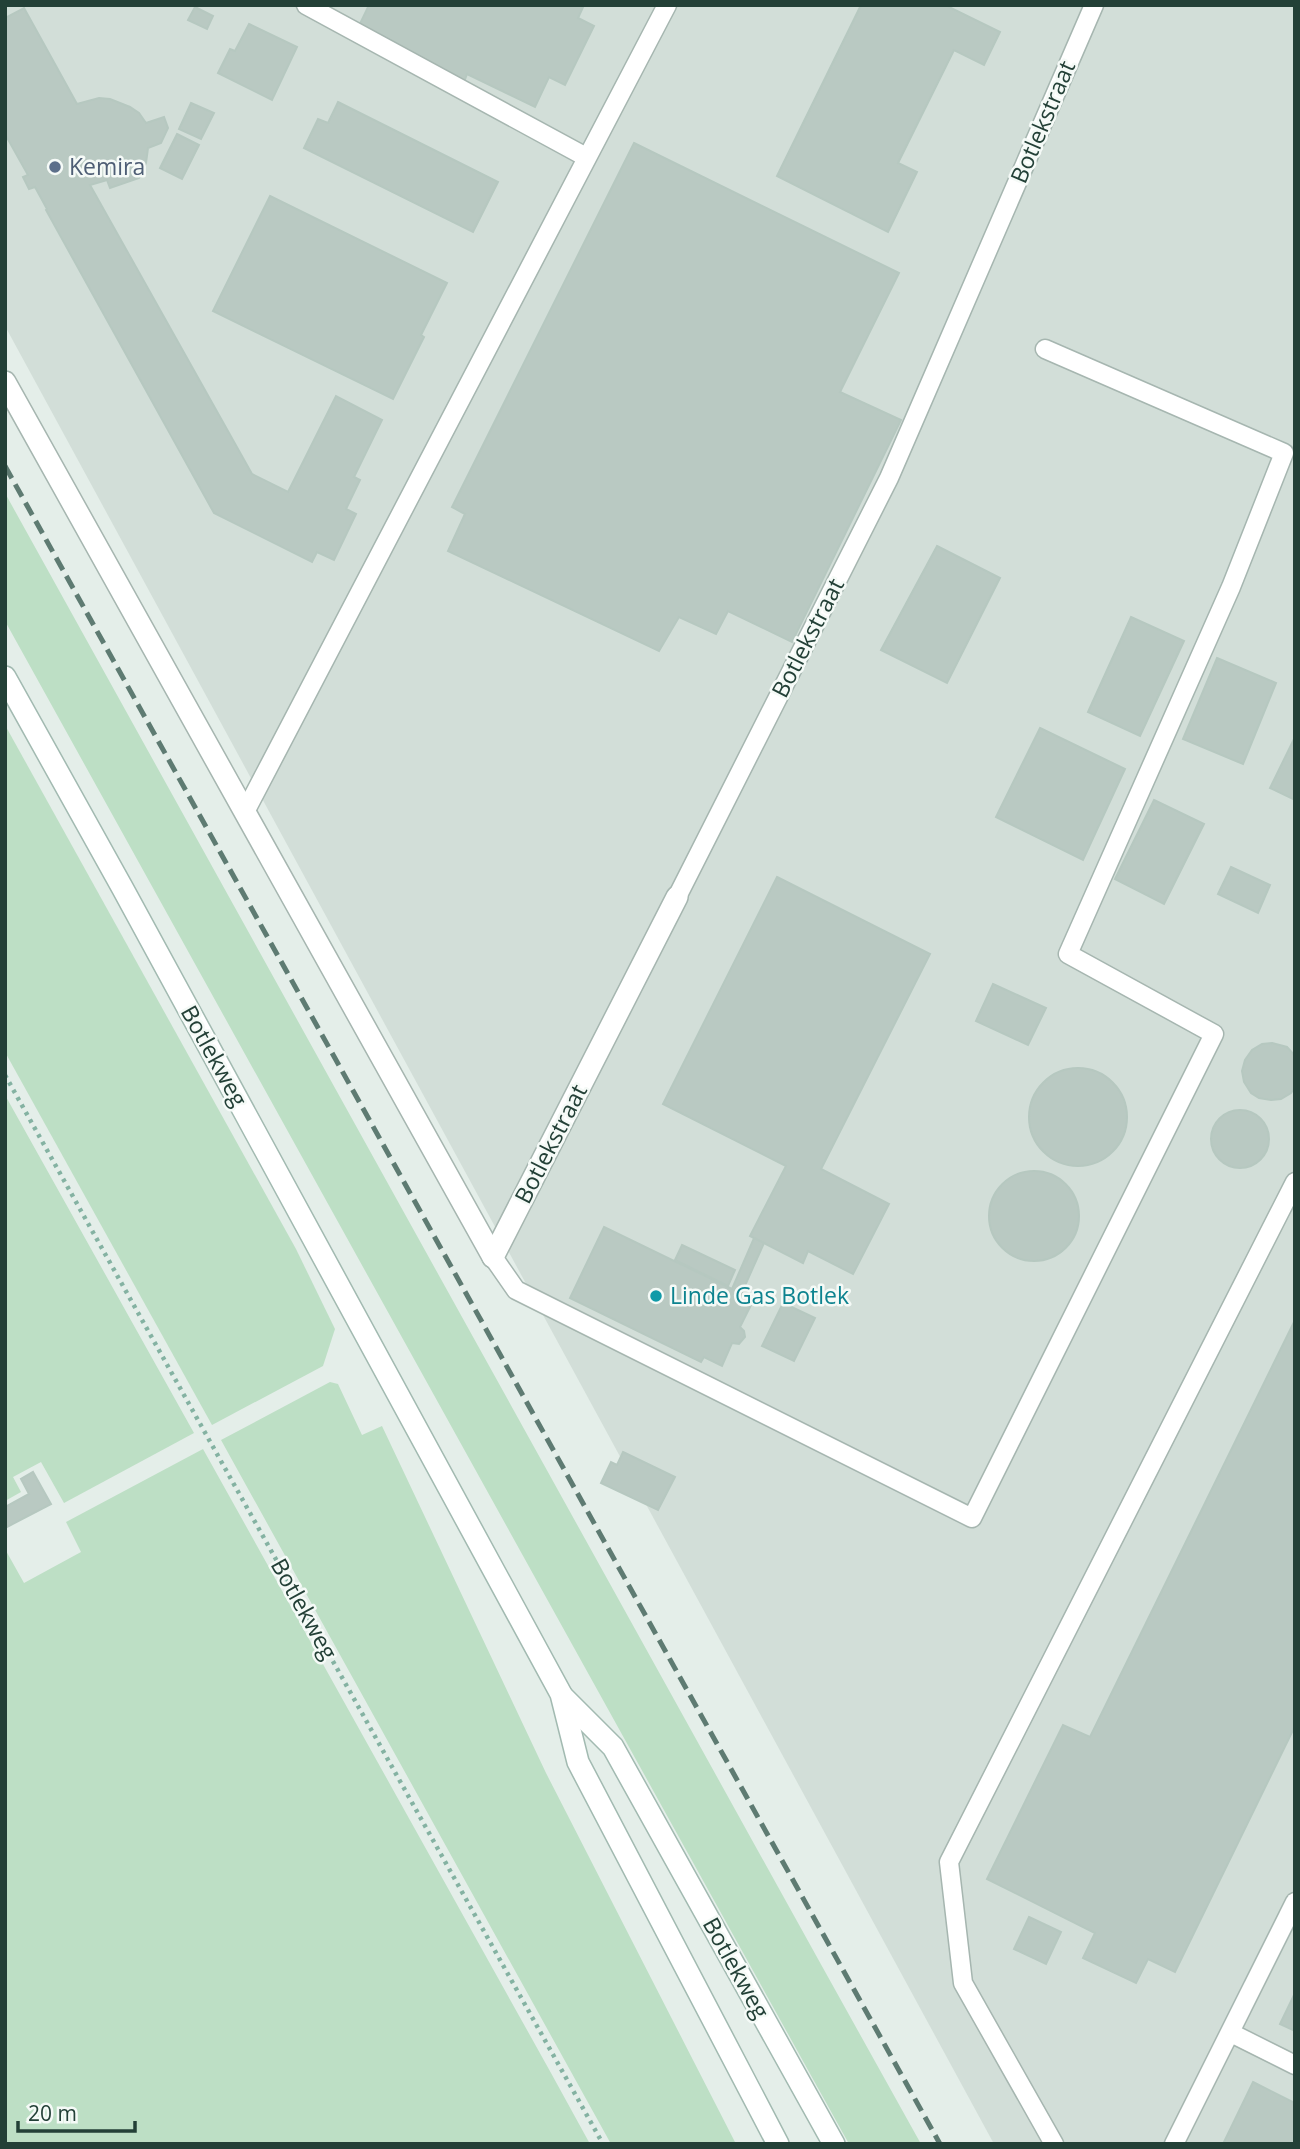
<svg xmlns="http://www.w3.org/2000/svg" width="1300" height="2149" viewBox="0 0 1300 2149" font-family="'Open Sans',sans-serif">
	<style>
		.built { fill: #d2ded8 }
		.green { fill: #bddfc5 }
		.building { fill: #b9c9c2; stroke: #b6c8c0; stroke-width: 2 }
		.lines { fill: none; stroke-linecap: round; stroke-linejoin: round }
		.service-casing { stroke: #a6b6b0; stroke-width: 21 }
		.minor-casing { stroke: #a6b6b0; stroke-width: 24 }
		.secondary-casing { stroke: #a2bab1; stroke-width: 24 }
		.path { stroke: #84b2a2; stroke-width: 4.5; stroke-dasharray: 3.5 5; stroke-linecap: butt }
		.service { stroke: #fff; stroke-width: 18 }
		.minor { stroke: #fff; stroke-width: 21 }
		.secondary { stroke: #fff; stroke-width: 21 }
		.rail { stroke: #5e7b72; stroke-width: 5; stroke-dasharray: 14 7; stroke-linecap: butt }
		.service-dot { fill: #5c6f8a; stroke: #f5faf7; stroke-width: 2.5 }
		.culture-dot { fill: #0f9aa8; stroke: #f5faf7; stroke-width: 2.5 }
		.labels { text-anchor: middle; stroke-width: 5; stroke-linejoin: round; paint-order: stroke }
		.street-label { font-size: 23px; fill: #234037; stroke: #f5faf7 }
		.service-label { font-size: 23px; fill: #4e5e75; stroke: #f5faf7; text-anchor: start }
		.culture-label { font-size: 23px; fill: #0d838f; stroke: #f5faf7; text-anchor: start }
	</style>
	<rect width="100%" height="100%" fill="#e4eee9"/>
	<polygon class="built" points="5,5 1295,5 1295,2144 994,2144 5,326"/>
	<g class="green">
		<polygon points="5,493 818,1959 921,2144 849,2144 5,621"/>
		<polygon points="5,725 296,1249 335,1329 323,1366 212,1425 5,1052"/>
		<polygon points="5,1095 194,1433 64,1503 41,1462 13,1477 21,1492 5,1501"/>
		<polygon points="330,1382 338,1384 362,1435 382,1426 546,1773 736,2144 611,2144 221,1440"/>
		<polygon points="203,1449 551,2073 590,2144 5,2144 5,1549 24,1583 81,1552 66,1522"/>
	</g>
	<g class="building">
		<polygon points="369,5 584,5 578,18 594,26 565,85 549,77 535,107 467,74 464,82 357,30"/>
		<polygon points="861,5 945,5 1000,32 984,65 954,50 898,163 917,172 888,232 777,176"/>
		<polygon points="195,7 213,16 207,29 188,20"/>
		<polygon points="24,8 77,104 99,98 110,99 130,107 139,113 146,123 164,117 168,128 161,143 148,148 146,163 139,178 110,188 107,180 90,185 252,474 288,492 336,396 382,420 354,477 360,480 346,509 356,514 334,560 317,552 312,562 214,513 46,210 47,209 35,187 29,189 23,177 28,175 5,134 5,18"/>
		<polygon points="249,24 297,47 272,100 218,73 230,49 235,51"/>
		<polygon points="338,102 498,182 473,232 304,148 318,119 328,123"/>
		<polygon points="191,103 214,113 201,139 179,129"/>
		<polygon points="177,134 199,145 182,179 160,168"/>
		<polygon points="634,143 899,273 840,392 901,420 792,642 728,611 716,634 679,617 659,651 448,551 465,514 452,507"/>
		<polygon points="270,196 447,283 421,335 424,337 393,399 213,311"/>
		<polygon points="937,546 1000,578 947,683 881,650"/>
		<polygon points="1131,617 1184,641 1140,736 1088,712"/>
		<polygon points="1217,658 1276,683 1243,764 1183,739"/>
		<polygon points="1040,728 1125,769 1083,860 996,817"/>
		<polygon points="1295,737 1295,800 1270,788"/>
		<polygon points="1154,800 1204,824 1164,904 1115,879"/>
		<polygon points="1231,867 1270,885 1258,913 1218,894"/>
		<polygon points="777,877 930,954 821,1169 889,1204 853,1274 808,1251 803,1263 750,1236 786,1166 663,1104"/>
		<polygon points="993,984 1046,1008 1028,1045 976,1021"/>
		<polygon points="1272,1043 1287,1047 1295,1056 1295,1087 1291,1093 1281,1099 1271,1100 1259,1098 1251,1093 1244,1082 1242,1071 1245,1060 1252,1050 1262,1044"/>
		<circle cx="1078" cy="1117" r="49"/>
		<circle cx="1240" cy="1139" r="29"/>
		<circle cx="1034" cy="1216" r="45"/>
		<polygon points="604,1227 732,1289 754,1238 764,1243 739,1299 751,1305 740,1327 744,1331 745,1337 739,1344 732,1343 722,1366 704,1357 701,1362 570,1298"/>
		<polygon points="682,1245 735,1270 728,1286 675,1260"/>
		<polygon points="783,1303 815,1318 794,1361 762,1346"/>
		<polygon points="1295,1320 1295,1726 1175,1972 1148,1959 1136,1983 1083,1958 1095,1933 987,1879 1063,1725 1090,1737"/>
		<polygon points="623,1452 675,1477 658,1510 601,1483 611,1462 617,1465"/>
		<polygon points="33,1472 51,1504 5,1528 5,1507 29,1494 21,1479"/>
		<polygon points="1029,1917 1061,1932 1046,1964 1014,1949"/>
		<polygon points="1295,1993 1295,2031 1280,2024"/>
		<polygon points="1253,2082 1295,2103 1295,2144 1223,2144"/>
	</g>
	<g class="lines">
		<g class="service-casing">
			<g id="service">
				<polyline points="306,5 586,157"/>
				<polyline points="245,812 667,5"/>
				<polyline points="677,897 889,478 1094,5"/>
				<polyline points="493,1257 516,1290 972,1518 1214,1034 1068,954 1231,587 1284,453 1045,349"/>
				<polyline points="1231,2033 1295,2065"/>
				<polyline points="1054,2144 963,1983 949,1862 1295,1182"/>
				<polyline points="1174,2144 1295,1902"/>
			</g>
		</g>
		<g class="minor-casing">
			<g id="minor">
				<polyline points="5,382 493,1257"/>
				<polyline points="493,1257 677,897"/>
			</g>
		</g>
		<g class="secondary-casing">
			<g id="secondary">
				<polyline points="5,677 123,889 561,1694 578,1762 778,2144"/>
				<polyline points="562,1696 613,1747 834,2144"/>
			</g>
		</g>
		<polyline class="path" points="5,1075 603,2144"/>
		<use href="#service" class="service"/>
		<use href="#minor" class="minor"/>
		<use href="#secondary" class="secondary"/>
		<polyline class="rail" points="5,466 940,2144"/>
	</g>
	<circle class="service-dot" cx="55" cy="167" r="7"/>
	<circle class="culture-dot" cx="656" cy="1296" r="7"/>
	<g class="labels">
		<g class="street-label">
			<text transform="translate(1043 122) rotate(-67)" y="8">Botlekstraat</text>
			<text transform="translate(808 638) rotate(-63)" y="8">Botlekstraat</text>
			<text transform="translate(214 1056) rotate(61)" y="8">Botlekweg</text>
			<text transform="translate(551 1144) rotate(-63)" y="8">Botlekstraat</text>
			<text transform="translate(304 1609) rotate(61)" y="8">Botlekweg</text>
			<text transform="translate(736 1968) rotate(61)" y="8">Botlekweg</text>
		</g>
		<g class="service-label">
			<text x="69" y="175">Kemira</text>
		</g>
		<g class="culture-label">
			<text x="670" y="1304">Linde Gas Botlek</text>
		</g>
	</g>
	<rect width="1300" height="2149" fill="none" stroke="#234037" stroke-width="14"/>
	<path d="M18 2121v10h117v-10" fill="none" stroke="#234037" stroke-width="3.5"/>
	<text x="28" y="2121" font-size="21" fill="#234037" stroke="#f5faf7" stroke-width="5" paint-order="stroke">20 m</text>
</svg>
